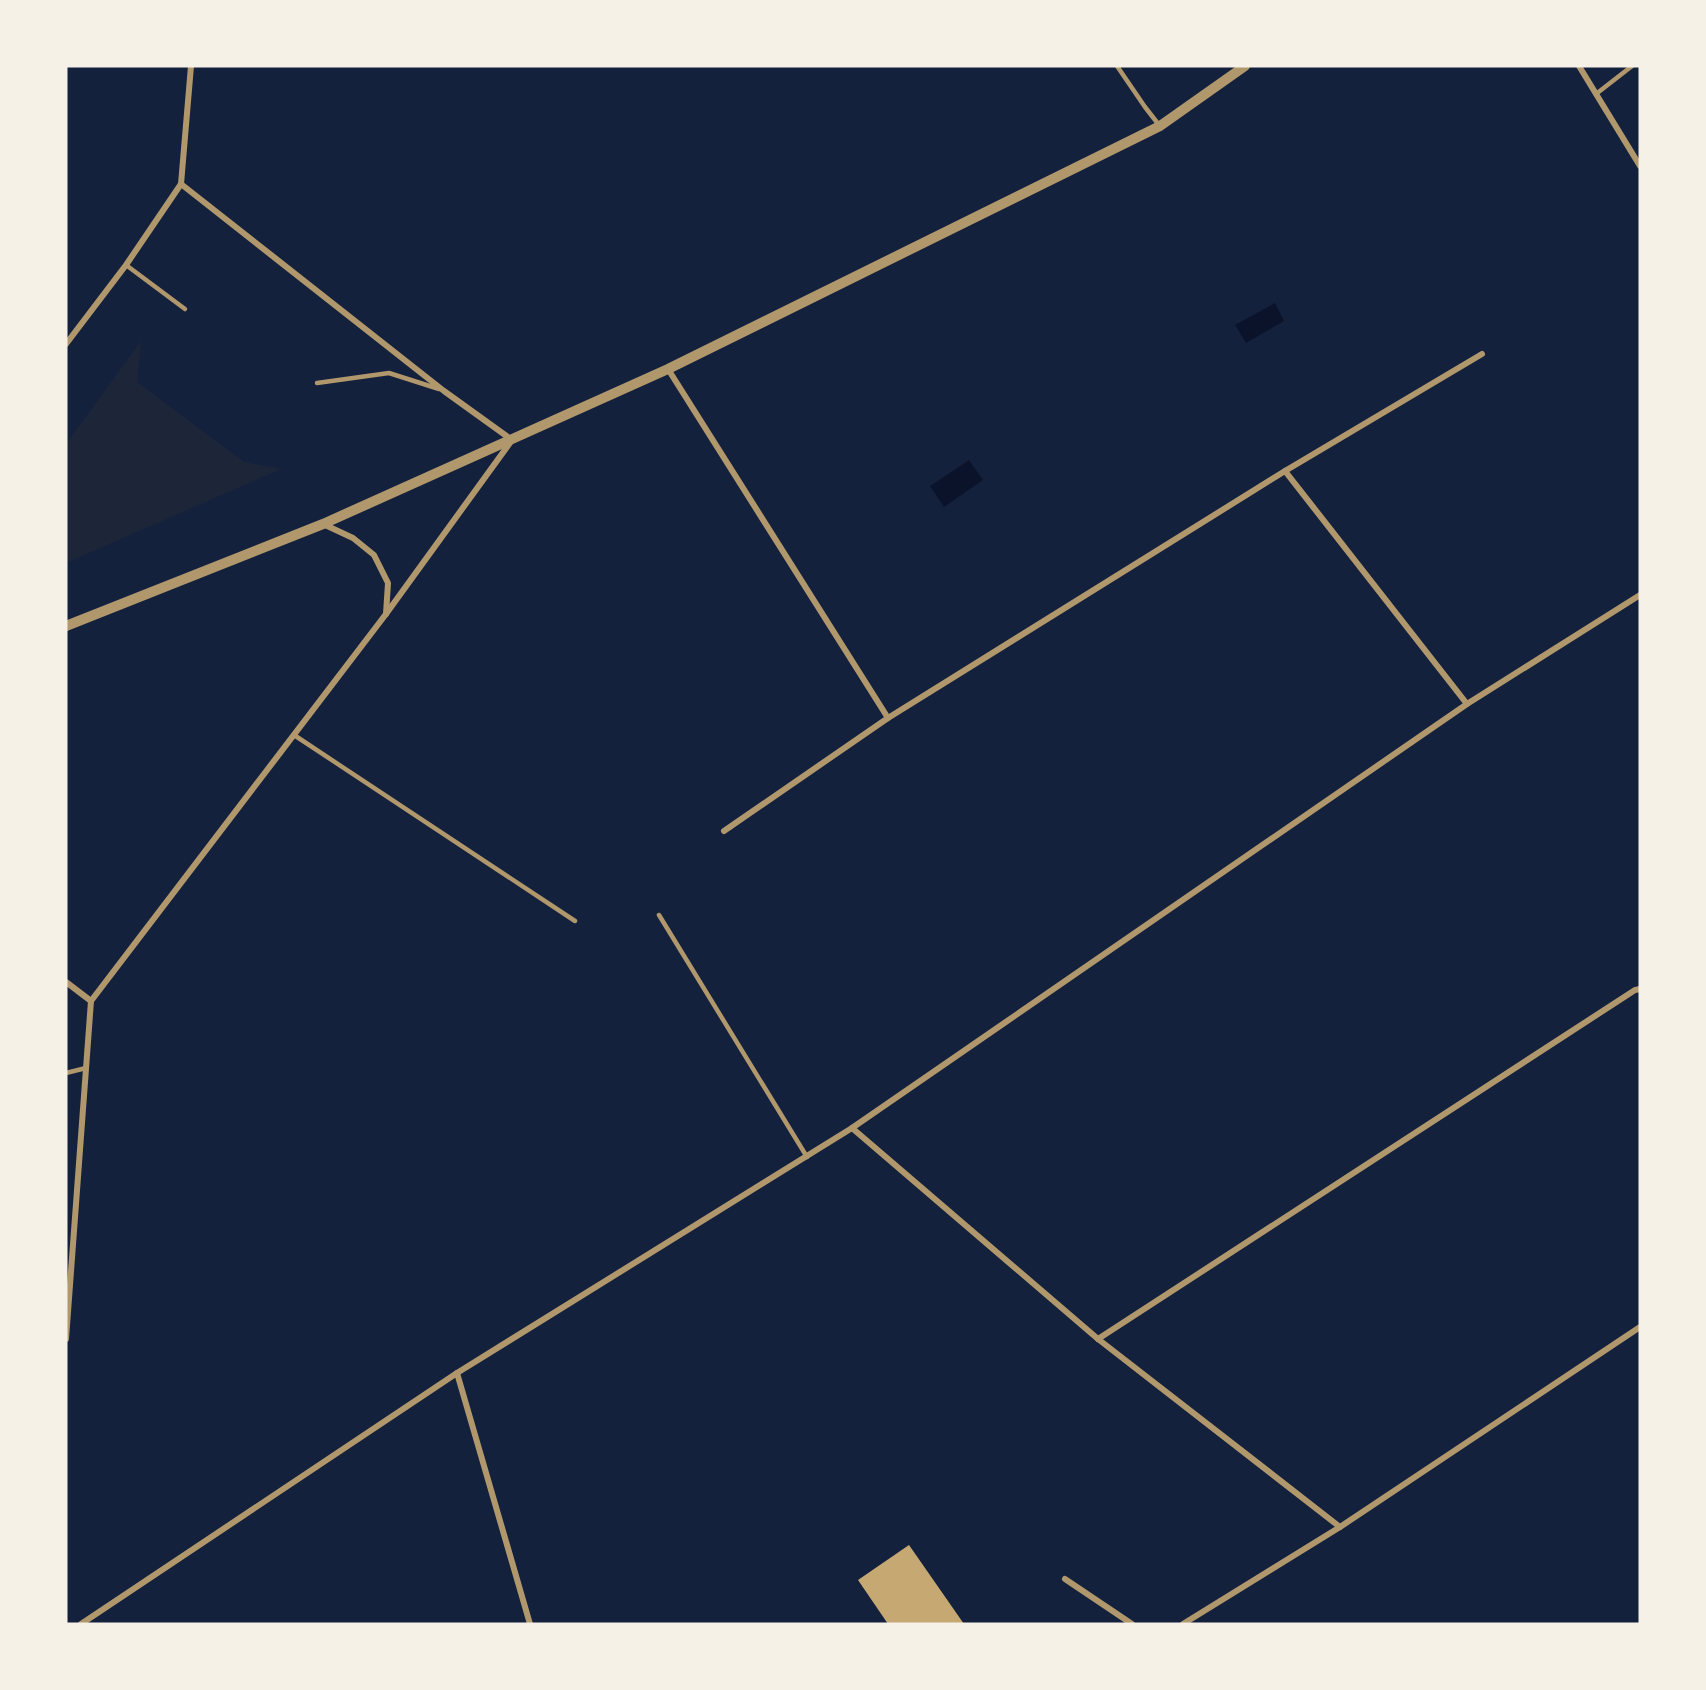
<svg xmlns="http://www.w3.org/2000/svg" width="1706" height="1690" viewBox="0 0 1706 1690" font-family="Ubuntu,sans-serif">
	<style>
		.green { fill: #1d2539 }
		.water { fill: #0b132b }
		.building { fill: #c6a872 }
		.lines { fill: none; stroke-linecap: round; stroke-linejoin: round }
		.service { stroke: #b1986c; stroke-width: 4.5 }
		.minor { stroke: #b1986c; stroke-width: 6 }
		.tertiary { stroke: #b1986c; stroke-width: 10 }
	</style>
	<rect width="100%" height="100%" fill="#14213d"/>
	<polygon class="green" points="141,341 137,382 244,462 281,469 66,563 66,444"/>
	<g class="water">
		<polygon points="1275,303 1284,321 1246,343 1235,325"/>
		<polygon points="969,460 983,480 944,507 930,486"/>
	</g>
	<polygon class="building" points="909,1545 964,1624 888,1624 858,1580"/>
	<g class="lines">
		<g class="service">
			<polyline points="1117,66 1145,107 1159,125"/>
			<polyline points="1596,94 1632,66"/>
			<polyline points="126,265 185,309"/>
			<polyline points="317,383 389,373 439,389"/>
			<polyline points="294,735 575,921"/>
			<polyline points="659,915 807,1157"/>
			<polyline points="66,1073 86,1068"/>
		</g>
		<g class="minor">
			<polyline points="1579,66 1640,166"/>
			<polyline points="66,344 126,265 181,184 191,66"/>
			<polyline points="668,369 888,718"/>
			<polyline points="1285,471 1467,704"/>
			<polyline points="323,524 353,538 374,555 388,583 386,614"/>
			<polyline points="724,831 888,718 1285,471 1482,354"/>
			<polyline points="66,982 91,1001"/>
			<polyline points="852,1128 1098,1339 1340,1527"/>
			<polyline points="66,1339 91,1001 386,614 512,440 444,391 181,184"/>
			<polyline points="1098,1339 1635,990 1640,989"/>
			<polyline points="457,1373 530,1624"/>
			<polyline points="1065,1579 1132,1624"/>
			<polyline points="81,1624 457,1373 852,1128 1467,704 1640,595"/>
			<polyline points="1183,1624 1340,1527 1640,1327"/>
		</g>
		<polyline class="tertiary" points="66,626 323,524 668,369 1160,126 1245,66"/>
	</g>
	<rect width="1706" height="1690" fill="none" stroke="#f6f1e7" stroke-width="135"/>
</svg>
